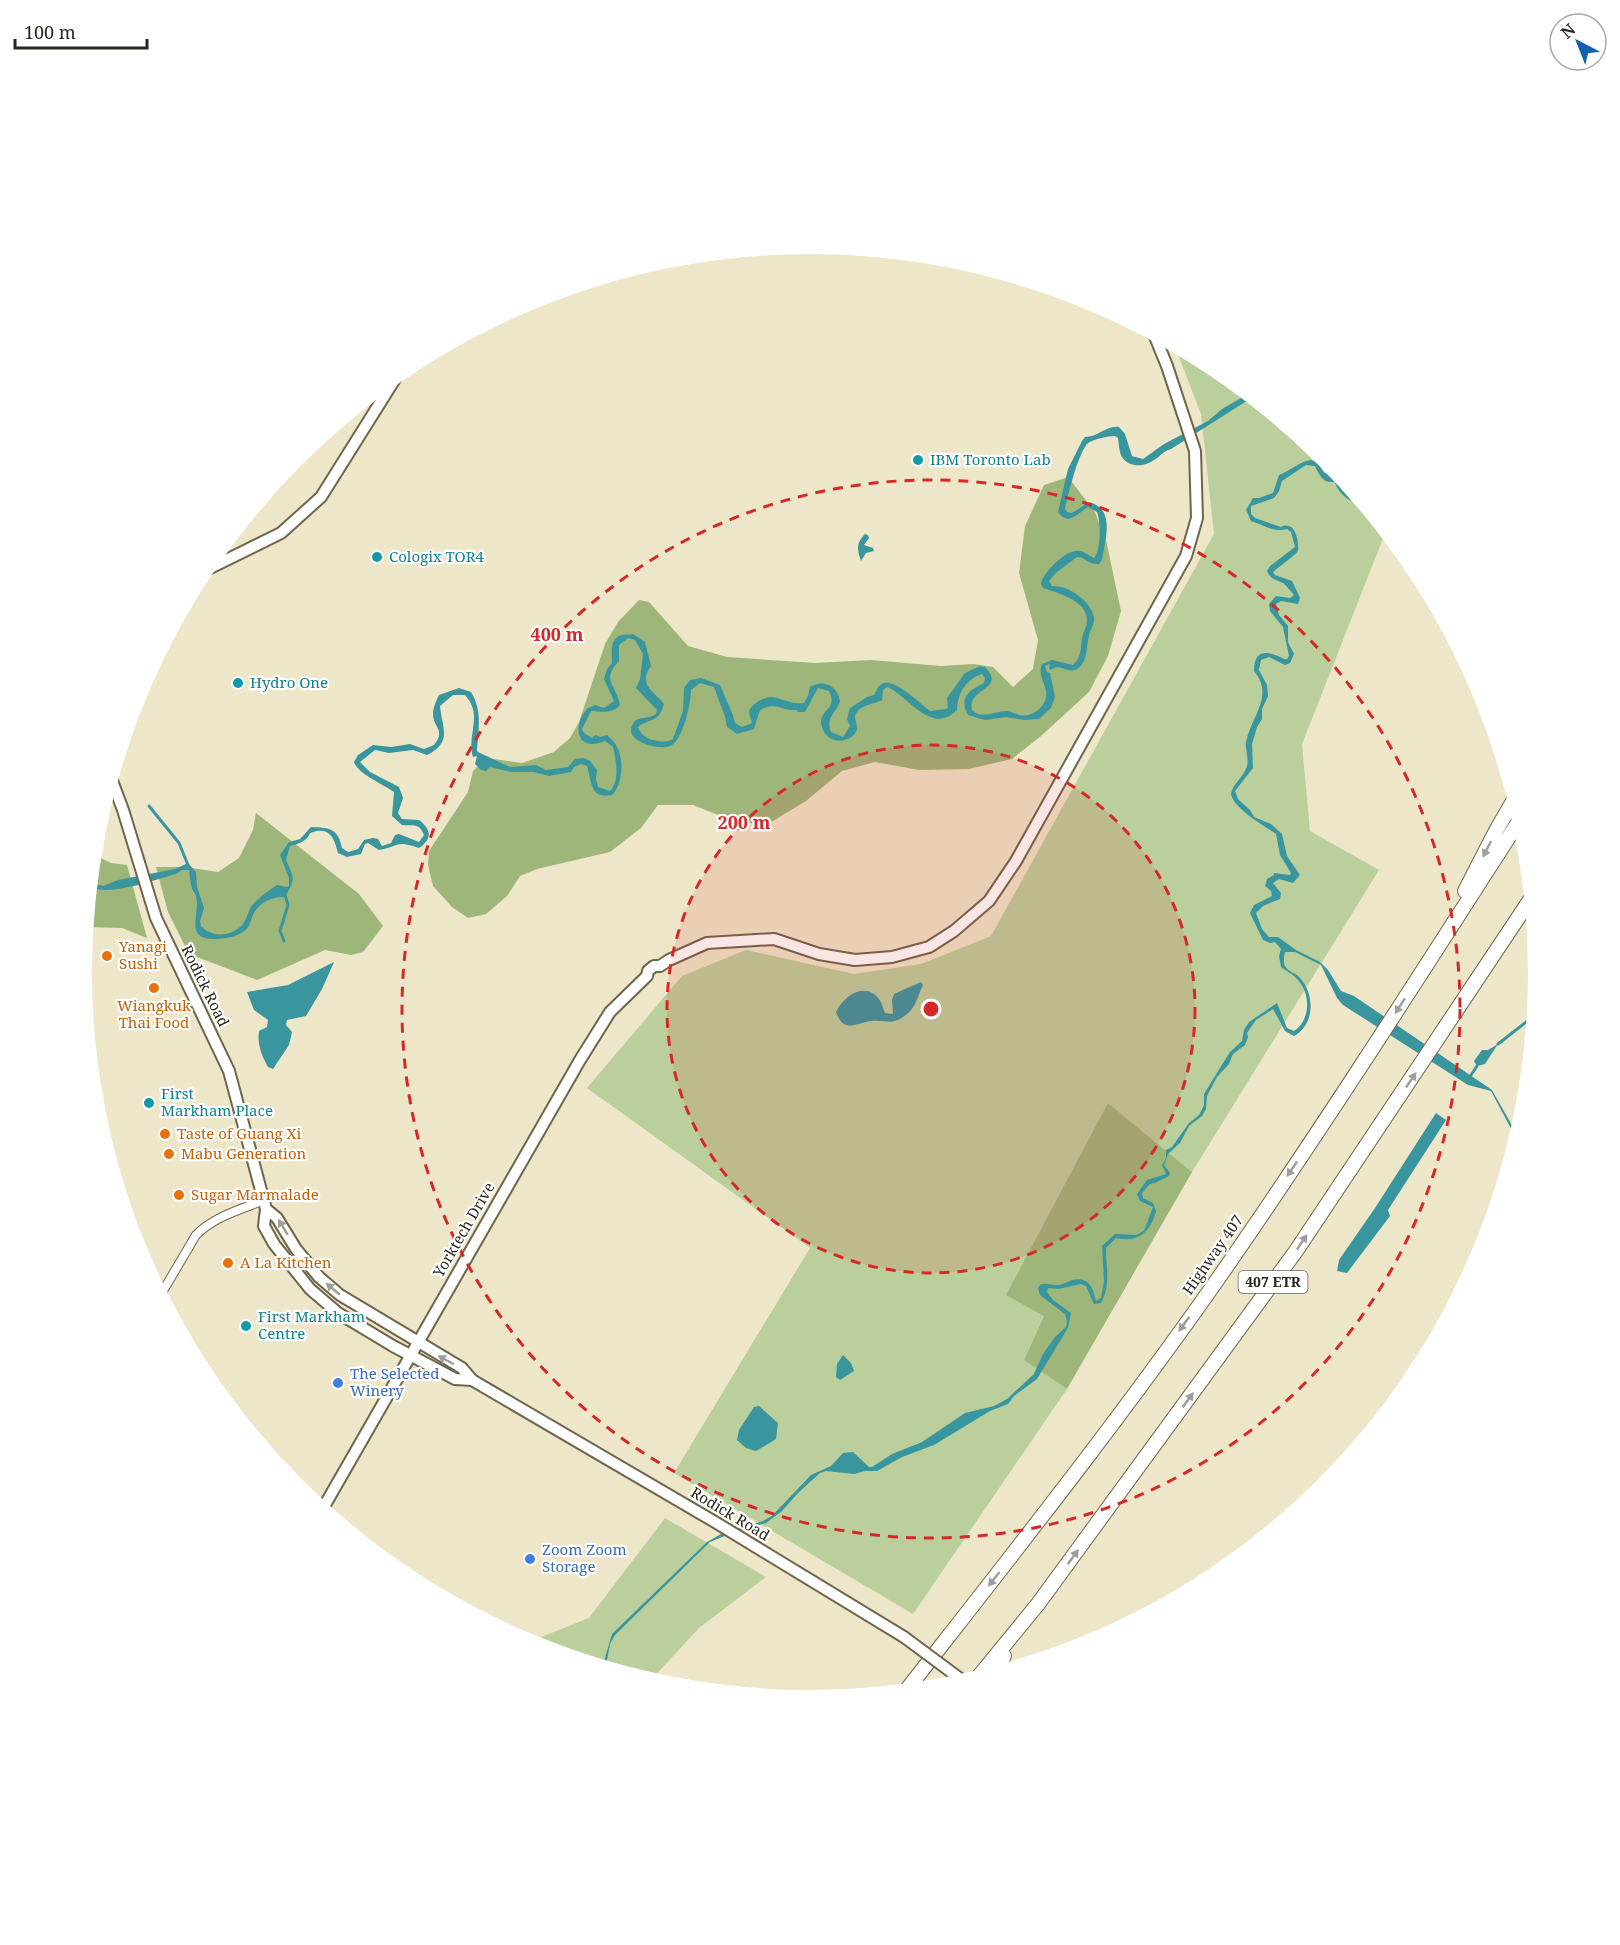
<svg xmlns="http://www.w3.org/2000/svg" width="1620" height="1945" viewBox="0 0 1620 1945" font-family="'Noto Serif',serif">
	<style>
		.green { fill: #bacf9c }
		.forest { fill: #9eb67a }
		.water { fill: #3a969e }
		.lines { fill: none; stroke-linecap: round; stroke-linejoin: round }
		.stream { stroke: #3a969e; stroke-width: 3 }
		.street-casing { stroke: #6d664c; stroke-width: 10 }
		.secondary-casing { stroke: #6d664c; stroke-width: 14 }
		.highway-casing { stroke: #6d664c; stroke-width: 16 }
		.street { stroke: #fff; stroke-width: 8 }
		.secondary { stroke: #fff; stroke-width: 10 }
		.highway { stroke: #fff; stroke-width: 14 }
		.secondary-bridge-casing { stroke: #6d664c; stroke-width: 14; stroke-linecap: butt }
		.secondary-bridge { stroke: #fff; stroke-width: 10 }
		.oneway { fill: #9f9d98 }
		.ring { fill: none; stroke: #d62828; stroke-width: 3; stroke-dasharray: 10 8 }
		.culture-dot { fill: #0f9aa8; stroke: #fff; stroke-width: 2 }
		.food-dot { fill: #e8710a; stroke: #fff; stroke-width: 2 }
		.shop-dot { fill: #3f7fe0; stroke: #fff; stroke-width: 2 }
		.labels { text-anchor: middle; stroke-width: 4.5; stroke-linejoin: round; paint-order: stroke }
		.shield { fill: #fff; stroke: #69675f; stroke-width: 1.5 }
		.shield-label { font-size: 14px; font-weight: bold; fill: #29261b }
		.culture-label { font-size: 15px; fill: #0d838f; stroke: #fff; text-anchor: start }
		.food-label { font-size: 15px; fill: #c56008; stroke: #fff; text-anchor: start }
		.street-label { font-size: 15px; fill: #29261b; stroke: #fff }
		.shop-label { font-size: 15px; fill: #366cbe; stroke: #fff; text-anchor: start }
		.centre { fill: #d62828; stroke: #fff; stroke-width: 3 }
		.ring-label { font-size: 18px; text-anchor: middle; font-weight: bold; fill: #d62828; stroke: #fff; stroke-width: 4.5; stroke-linejoin: round; paint-order: stroke }
	</style>
	<rect width="100%" height="100%" fill="#eee6c8"/>
	<g class="green">
		<polygon points="1174,344 1215,367 1326,457 1386,531 1302,744 1310,831 1379,870 1192,1172 1108,1103 1044,1316 1024,1360 1067,1389 913,1614 674,1473 810,1248 587,1088 682,976 746,950 854,974 921,964 991,936 1214,534 1201,414"/>
		<polygon points="665,1518 766,1577 699,1628 649,1682 526,1643 589,1618"/>
	</g>
	<g class="forest">
		<polygon points="1068,477 1095,512 1106,540 1121,611 1108,656 1089,692 1041,736 1012,759 969,769 919,770 875,762 842,771 806,801 773,821 741,824 693,805 658,805 641,828 610,852 537,869 520,876 507,896 486,914 468,918 452,907 433,886 428,865 429,851 468,792 473,771 486,758 522,763 554,752 570,738 579,722 605,644 618,622 639,600 649,602 688,646 727,657 815,663 871,660 941,666 974,664 993,667 1013,687 1033,669 1038,640 1019,573 1025,526 1044,485"/>
		<polygon points="256,813 359,894 383,926 363,952 351,955 325,950 257,980 189,954 168,912 156,867 185,867 218,872 239,858 253,830"/>
		<polygon points="93,854 111,863 127,865 147,938 122,928 85,927"/>
		<polygon points="1108,1103 1192,1172 1067,1389 1024,1360 1044,1316 1006,1295"/>
	</g>
	<g class="water">
		<path d="M1248 394 1253 397 1171 449C1163 451 1161 456 1154 460 1145 467 1129 468 1122 457 1119 452 1119 444 1118 438L1115 436C1109 436 1092 439 1087 444 1077 457 1069 492 1065 509L1067 512 1072 513 1089 502C1116 509 1105 540 1102 560L1099 564C1088 565 1085 557 1077 557L1057 572 1049 581 1052 586C1069 585 1092 602 1094 618 1095 624 1090 630 1089 636 1086 647 1088 665 1075 670 1069 672 1062 667 1056 667L1051 670 1049 669 1050 664 1045 666 1047 672 1050 673 1055 697 1051 708 1039 719 1024 720 1006 717 985 720 968 715C958 697 970 690 984 683L985 678 982 674C965 680 958 693 957 710 931 736 909 696 887 687L883 690 882 700C875 704 863 704 857 712 852 718 858 723 857 729 856 737 843 743 835 740 831 739 827 737 824 732 812 709 840 712 829 691L818 688 805 712H798L797 710C781 711 776 701 760 710L754 729 737 734 727 727 725 717 714 687 700 683 691 690C691 703 683 741 670 746 660 751 618 741 635 721 638 717 649 719 656 714L657 710 636 688 640 679 643 654 635 640 628 638 619 645V661C600 680 617 685 620 705 611 715 601 711 591 711L582 729 584 733 592 738 596 735 600 737 607 735C611 739 615 742 617 747 624 759 623 785 612 795 590 799 592 783 587 766L581 764 574 767 571 772 549 776 534 772H511L490 767 486 771 481 770 475 764 477 756 473 757C466 734 484 716 465 695H453L440 706C442 728 453 742 427 755L413 750 389 753 375 750 360 762 370 772 399 787 403 798 398 813 402 819 419 820C432 830 432 839 419 848 395 840 401 846 379 850L368 843 365 844 361 854 347 857 338 853C335 841 331 826 313 832 307 834 311 834 307 838 302 843 295 845 290 846L286 860C294 878 296 879 285 897 274 896 258 902 253 915 250 922 250 927 244 931 237 937 227 938 218 939 182 941 201 915 196 896 196 893 192 891 192 888 190 883 190 876 189 870H182L176 874C156 879 106 898 90 886L91 874 98 885 103 886 118 880 175 869 188 863 196 872 197 887 204 908 200 921 201 926C212 938 232 937 243 924 248 917 248 909 254 903 261 896 269 890 277 885L286 887 289 886V878L280 855 289 842 300 839 311 827C330 828 338 828 342 848L348 852 358 849 364 840 373 838 378 839 382 846 391 843 395 835 399 834 419 842 424 835C419 822 413 826 402 825L392 816 394 792C383 784 358 774 354 762L358 755 373 745 391 747 410 744 424 749 434 745C446 730 433 727 433 714 433 708 436 701 439 695L459 688 471 692C483 711 478 730 477 751L478 752 510 767 536 765 546 770 568 767 575 759 584 758 590 761 597 770 596 779 598 787 610 791C620 782 616 759 613 747L605 741C577 753 571 726 588 708L595 705 604 708 614 701 604 679 607 669 612 663C612 653 609 638 622 635 626 634 629 635 633 634L645 642 651 666C637 685 655 692 664 704 658 724 651 717 638 727 641 740 663 745 673 739L683 711 684 688 690 680 701 678 720 685 733 715 735 723 742 727 752 723C752 722 749 714 749 713 749 705 764 697 771 697 783 698 791 705 804 703L808 696 810 687C823 679 837 685 840 701 836 714 825 717 831 732L843 737 850 726 847 719 850 708 867 697 874 695C877 691 877 686 882 684 894 677 920 704 930 711L946 709 948 708 947 698 965 673 980 666 985 667C1007 690 967 687 972 710 982 720 994 711 1007 711 1012 712 1016 714 1020 715 1029 717 1040 711 1044 703 1052 689 1036 678 1042 664L1052 660 1073 665C1082 656 1080 650 1082 639 1083 632 1087 627 1087 620 1087 600 1057 593 1043 588L1041 584C1043 572 1067 548 1080 551 1085 552 1090 556 1094 558 1101 551 1101 522 1097 512L1088 507C1078 513 1068 527 1058 512L1068 469 1082 441 1085 437C1098 437 1107 425 1119 427L1125 434 1132 456 1143 459 1164 444 1208 421 1222 409Z"/>
		<path d="M1311 460 1320 464 1323 472 1331 476 1340 474 1343 479C1326 486 1322 481 1315 466L1306 465 1282 481 1279 491 1274 498 1251 506V514L1255 518 1281 527C1295 520 1299 540 1298 551 1293 557 1280 566 1273 572L1275 575 1292 581 1300 598 1298 604 1281 601 1276 604 1279 615 1288 626V642L1294 654 1290 663 1285 665 1269 657 1261 660 1259 670 1267 685 1268 696 1262 709V719L1257 727 1252 744 1253 768 1235 791 1238 799 1250 810 1254 817 1271 824 1282 834 1287 856 1300 875 1293 883 1279 879 1273 883 1281 893 1280 899 1263 906 1256 913 1262 929 1269 937H1278L1296 950 1320 962 1328 970 1341 991 1354 996 1492 1090 1518 1136 1517 1140 1491 1091 1468 1085 1343 1005 1337 998 1321 965 1295 952H1285C1284 957 1283 961 1285 966 1288 972 1296 973 1300 978 1315 994 1315 1025 1294 1036L1285 1031 1273 1009 1256 1020 1247 1033 1248 1037 1245 1045 1233 1054 1229 1064 1217 1077 1207 1096 1206 1109 1202 1116 1189 1126 1180 1143 1168 1154 1164 1165 1170 1173 1169 1176 1155 1183 1150 1184 1142 1193 1143 1198 1153 1203 1156 1211C1151 1232 1138 1243 1116 1238L1106 1248C1106 1268 1111 1284 1101 1303L1094 1304 1086 1286 1081 1284 1058 1289 1048 1288 1047 1292 1053 1300 1071 1313 1068 1328 1037 1379 1014 1396 1008 1404 990 1411 934 1445 902 1457 877 1471H865L854 1474 826 1471 820 1473 799 1492 781 1512 766 1523 732 1533 710 1542 615 1635 610 1644 606 1666 602 1668 612 1634 707 1542 721 1534 763 1521 772 1516 811 1475 831 1466 843 1453 853 1452 869 1467H872L892 1454 922 1442 965 1413 994 1406 1007 1399 1034 1374 1043 1354 1055 1337 1066 1327 1067 1321 1065 1314 1040 1295 1038 1288 1040 1285C1047 1282 1051 1286 1058 1285 1063 1285 1068 1281 1072 1280 1089 1276 1093 1288 1096 1301L1101 1298 1104 1281 1102 1246 1115 1234 1136 1235 1144 1231 1153 1207 1140 1201 1137 1194 1147 1180 1166 1174 1162 1165 1166 1158V1150L1172 1147 1189 1123 1199 1115 1204 1105V1094L1215 1076 1230 1052 1242 1041 1244 1030 1249 1022 1277 1003 1287 1028 1294 1031C1311 1020 1311 993 1297 979 1293 974 1286 971 1281 967L1279 956 1281 949 1275 942 1270 943 1263 940 1250 913 1254 905 1272 896 1271 891 1265 886 1267 879 1274 875V873L1290 875 1291 873 1280 855 1276 834C1263 825 1234 809 1231 794 1233 783 1244 777 1247 766 1249 758 1245 750 1246 742 1251 716 1275 696 1254 671 1254 648 1268 651 1284 659H1287L1289 656 1283 627 1270 611 1269 604 1276 596 1290 598 1294 595C1291 592 1287 586 1283 583 1275 579 1271 580 1267 571L1270 566 1295 547 1291 532 1287 529C1275 533 1263 525 1251 521L1246 510 1253 498H1259L1273 493 1279 475C1290 471 1300 461 1311 460Z"/>
		<path d="M865 534 868 535 869 538 864 545 873 548 874 551 866 553 861 561C857 548 856 544 865 534Z"/>
		<path d="M334 962 322 989 306 1016 287 1020 286 1025 292 1032 289 1045 273 1069 268 1067C262 1056 257 1045 259 1031L267 1027 268 1020 254 1010 247 992 288 985Z"/>
		<path d="M921 982 923 985C918 995 916 1007 907 1014 891 1027 887 1019 871 1021 855 1023 844 1034 836 1012 844 996 865 981 879 999 882 1003 883 1008 885 1013L893 1014 892 1000 894 994Z"/>
		<polygon points="1498,1044 1485,1064 1477,1066 1474,1061 1482,1050 1488,1050"/>
		<polygon points="1436,1113 1446,1120 1388,1210 1390,1216 1347,1273 1337,1271 1339,1260 1375,1208"/>
		<polygon points="843,1355 851,1363 854,1371 840,1380 836,1377 837,1364"/>
		<polygon points="759,1406 778,1423 776,1439 756,1451 746,1448 737,1440 739,1430 754,1407"/>
	</g>
	<g class="lines">
		<g class="stream">
			<path d="M1336 482C1341 494 1351 502 1364 503"/>
			<polyline points="149,806 179,843 188,865"/>
			<polyline points="284,941 280,931 288,905 285,895"/>
			<polyline points="1498,1044 1535,1015"/>
			<polyline points="1471,1075 1477,1066"/>
		</g>
		<g class="street-casing">
			<path id="street" d="M160 1296 196 1235C215 1216 240 1210 264 1200"/>
		</g>
		<g class="secondary-casing">
			<g id="secondary">
				<polyline points="202,572 281,533 321,497 400,371"/>
				<polyline points="111,778 123,810 156,918 229,1071 266,1209 264,1226 274,1244 310,1289 338,1313 393,1346 455,1379 472,1380"/>
				<polyline points="266,1209 277,1218 296,1249 319,1277 340,1295 462,1368 472,1380 715,1522 904,1637"/>
				<polyline points="322,1510 580,1060 610,1012 647,976 648,971 654,966 660,966 669,960 707,943 774,939 819,954 855,960 892,957 929,947 954,931 989,901 1016,861 1186,556 1197,518 1195,451 1167,366 1154,334"/>
			</g>
		</g>
		<g class="highway-casing">
			<g id="highway">
				<polyline points="1465,891 1497,829 1515,798"/>
				<polyline points="992,1675 1004,1656"/>
				<polyline points="975,1681 1038,1604 1296,1251 1532,897"/>
				<path d="M905 1692C1012 1555 1120 1419 1220 1276 1324 1126 1422 972 1521 818"/>
			</g>
		</g>
		<use href="#street" class="street"/>
		<use href="#secondary" class="secondary"/>
		<use href="#highway" class="highway"/>
		<g class="secondary-bridge-casing">
			<polyline id="secondary-bridge" points="904,1637 966,1683"/>
		</g>
		<use href="#secondary-bridge" class="secondary-bridge"/>
	</g>
	<defs><path id="oneway-solid" d="M-6-.8H1V-3.2L6.5 0L1 3.2V.8H-6Z" transform="scale(1.5)"/></defs>
	<g class="oneway">
		<use href="#oneway-solid" transform="translate(1487 849) rotate(117)"/>
		<use href="#oneway-solid" transform="translate(1400 1006) rotate(123)"/>
		<use href="#oneway-solid" transform="translate(1411 1080) rotate(-56)"/>
		<use href="#oneway-solid" transform="translate(1292 1169) rotate(124)"/>
		<use href="#oneway-solid" transform="translate(283 1227) rotate(-121)"/>
		<use href="#oneway-solid" transform="translate(1302 1242) rotate(-56)"/>
		<use href="#oneway-solid" transform="translate(333 1289) rotate(-140)"/>
		<use href="#oneway-solid" transform="translate(1184 1324) rotate(126)"/>
		<use href="#oneway-solid" transform="translate(446 1360) rotate(-152)"/>
		<use href="#oneway-solid" transform="translate(1188 1400) rotate(-54)"/>
		<use href="#oneway-solid" transform="translate(1073 1557) rotate(-54)"/>
		<use href="#oneway-solid" transform="translate(994 1579) rotate(128)"/>
	</g>
	<circle cx="931" cy="1009" r="264" fill="#d62828" fill-opacity=".12"/>
	<g class="ring">
		<circle cx="931" cy="1009" r="264"/>
		<circle cx="931" cy="1009" r="529"/>
	</g>
	<g class="culture-dot">
		<circle cx="918" cy="460" r="6"/>
		<circle cx="377" cy="557" r="6"/>
		<circle cx="238" cy="683" r="6"/>
		<circle cx="149" cy="1103" r="6"/>
		<circle cx="246" cy="1326" r="6"/>
	</g>
	<g class="food-dot">
		<circle cx="107" cy="956" r="6"/>
		<circle cx="154" cy="988" r="6"/>
		<circle cx="165" cy="1134" r="6"/>
		<circle cx="169" cy="1154" r="6"/>
		<circle cx="179" cy="1195" r="6"/>
		<circle cx="228" cy="1263" r="6"/>
	</g>
	<g class="shop-dot">
		<circle cx="338" cy="1383" r="6"/>
		<circle cx="530" cy="1559" r="6"/>
	</g>
	<g class="labels">
		<rect class="shield" x="1238.5" y="1271" width="69" height="22" rx="4.5"/>
		<g class="shield-label">
			<text x="1273" y="1287">407 ETR</text>
		</g>
		<g class="culture-label">
			<text x="930" y="465">IBM Toronto Lab</text>
			<text x="389" y="562">Cologix TOR4</text>
			<text x="250" y="688">Hydro One</text>
			<text x="161" y="1099">First<tspan x="161" dy="17">Markham Place</tspan></text>
			<text x="258" y="1322">First Markham<tspan x="258" dy="17">Centre</tspan></text>
		</g>
		<g class="food-label">
			<text x="119" y="952">Yanagi<tspan x="119" dy="17">Sushi</tspan></text>
			<text x="154" y="1011" text-anchor="middle">Wiangkuk<tspan x="154" dy="17">Thai Food</tspan></text>
			<text x="177" y="1139">Taste of Guang Xi</text>
			<text x="181" y="1159">Mabu Generation</text>
			<text x="191" y="1200">Sugar Marmalade</text>
			<text x="240" y="1268">A La Kitchen</text>
		</g>
		<g class="street-label">
			<text transform="translate(205 986) rotate(64)" y="5">Rodick Road</text>
			<text transform="translate(464 1230) rotate(-60)" y="5">Yorktech Drive</text>
			<text transform="translate(1213 1255) rotate(-55)" y="5">Highway 407</text>
			<text transform="translate(730 1514) rotate(31)" y="5">Rodick Road</text>
		</g>
		<g class="shop-label">
			<text x="350" y="1379">The Selected<tspan x="350" dy="17">Winery</tspan></text>
			<text x="542" y="1555">Zoom Zoom<tspan x="542" dy="17">Storage</tspan></text>
		</g>
	</g>
	<path d="M0 0H1620V1945H0ZM92 972a718 718 0 1 1 1436 0a718 718 0 1 1-1436 0Z" fill="#fff" fill-rule="evenodd"/>
	<circle cx="931" cy="1009" r="9" class="centre"/>
	<g class="ring-label">
		<text x="557" y="641">400 m</text>
		<text x="744" y="829">200 m</text>
	</g>
	<g transform="translate(1578 42) rotate(318)"><circle r="28" fill="#ffffff" stroke="#a9a8a4" stroke-width="1.5"/>
	<path d="M0-4.5L10 22L0 15L-10 22Z" fill="#1260af"/>
	<text y="-9" font-size="16" font-weight="bold" text-anchor="middle" fill="#29261b">N</text>
	</g>
	<path d="M15 39v9h132v-9" fill="none" stroke="#29261b" stroke-width="3"/>
	<text x="24" y="39" font-size="18" fill="#29261b" stroke="#ffffff" stroke-width="4.5" paint-order="stroke">100 m</text>
</svg>
